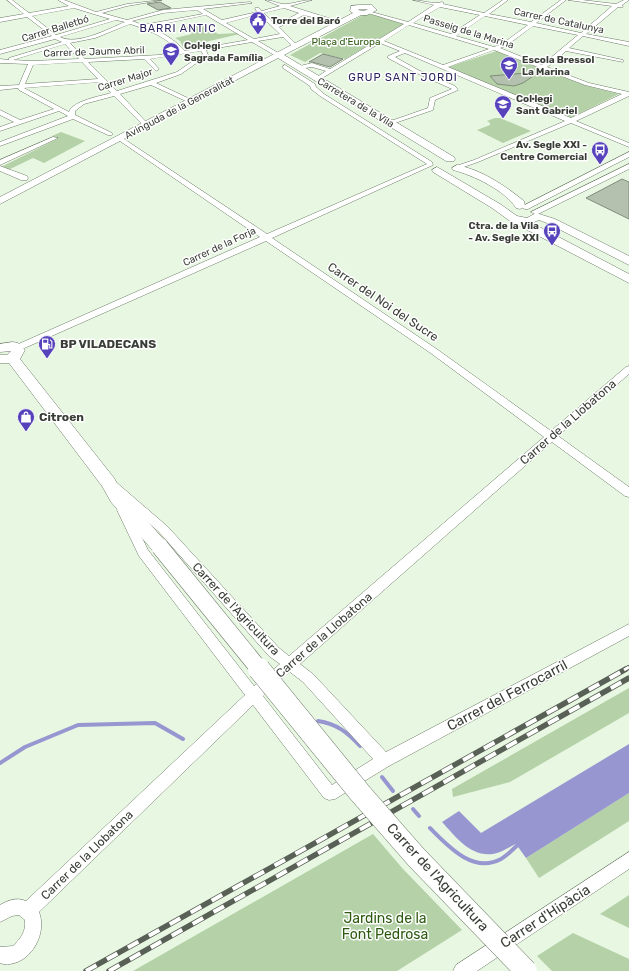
<svg xmlns="http://www.w3.org/2000/svg" width="629" height="971" viewBox="0 0 629 971" font-family="Rubik,sans-serif">
	<style>
		.green { fill: #b4d1a7 }
		.water { fill: #9796d0 }
		.lines { fill: none; stroke-linecap: round; stroke-linejoin: round }
		.stream { stroke: #9796d0; stroke-width: 4 }
		.building { fill: #b3c1ae; stroke: #808c7a }
		.street-casing { stroke: #6d7a68; stroke-width: 1 }
		.secondary-casing { stroke: #6d7a68; stroke-width: 1 }
		.street { fill: #fff; fill-rule: evenodd }
		.secondary { fill: #fff; fill-rule: evenodd }
		.rail-far1-casing { stroke: #596056; stroke-width: 4.5 }
		.rail-casing { stroke: #596056; stroke-width: 5.5 }
		.rail-far1 { stroke: #fff; stroke-width: 3; stroke-dasharray: 10; stroke-linecap: butt }
		.rail { stroke: #fff; stroke-width: 4; stroke-dasharray: 12; stroke-linecap: butt }
		.secondary-bridge-far1-casing { stroke: #6d7a68; stroke-width: 18; stroke-linecap: butt }
		.secondary-bridge-casing { stroke: #6d7a68; stroke-width: 23; stroke-linecap: butt }
		.secondary-bridge-far1 { stroke: #fff; stroke-width: 17 }
		.secondary-bridge { stroke: #fff; stroke-width: 22 }
		.labels { text-anchor: middle; stroke-width: 3; stroke-linejoin: round; paint-order: stroke }
		.far-poi-label { font-size: 10px; font-weight: bold; fill: #393e36; stroke: #fff; text-anchor: start }
		.far-street-label { font-size: 10px; fill: #393e36; stroke: #fff }
		.far-park-label { font-size: 10px; fill: #2d5a10; stroke: #fff }
		.far-neighbourhood-label { font-size: 11px; letter-spacing: 1px; fill: #2c2560; stroke: #fff }
		.street-label { font-size: 12px; fill: #393e36; stroke: #fff }
		.poi-label { font-size: 12px; font-weight: bold; fill: #393e36; stroke: #fff; text-anchor: start }
		.near-street-label { font-size: 14px; fill: #393e36; stroke: #fff }
		.near-park-label { font-size: 14px; fill: #2d5a10; stroke: #fff }
	</style>
	<rect width="100%" height="100%" fill="#e8f7e2"/>
	<g class="green">
		<polygon points="370,14 404,24 345,59 320,53 305,62 290,55 363,15"/>
		<polygon points="202,24 218,34 238,33 240,34 183,47 180,41 175,38 192,34 184,28"/>
		<polygon points="497,51 587,86 619,94 570,118 448,67"/>
		<polygon points="495,118 500,118 531,131 503,143 477,130 490,125 490,123 487,121"/>
		<polygon points="61,132 85,141 44,163 33,158 8,170 1,167 57,139 52,136"/>
		<polygon points="629,688 629,713 510,782 453,797 452,789"/>
		<polygon points="629,793 629,821 539,878 526,858"/>
		<polygon points="373,834 403,869 462,930 397,971 133,971"/>
		<polygon points="629,895 629,928 600,914"/>
		<polygon points="573,933 629,959 629,971 552,971 537,956"/>
	</g>
	<path class="water" d="M629 744V793L526 858 516 844C509 847 500 853 493 854 470 857 455 836 442 822L459 811 481 833Z"/>
	<g class="lines">
		<g class="stream">
			<path d="M318 721C337 724 347 732 360 746"/>
			<polyline points="0,763 25,747 78,725 155,723 183,739"/>
			<polyline points="382,777 393,791"/>
			<polyline points="413,809 419,816"/>
			<path d="M430 828C448 846 473 874 501 859 508 855 514 848 520 843"/>
		</g>
	</g>
	<g class="building">
		<polygon points="160,2 171,8 158,10 147,4"/>
		<polygon points="323,54 343,59 330,67 312,62 309,62"/>
		<polygon points="539,72 523,83 514,86 497,84 490,76"/>
		<polygon points="622,179 629,182 629,219 586,198"/>
	</g>
	<g class="lines">
		<g class="street-casing">
			<g id="street">
				<path d="M7 0H12L29 13 69 6 58 0H64L96 12 127 4 162 0 127 6 102 13 127 20 163 10 250 2 252 3 203 9 222 20 257 12 255 8H259L262 11 280 6 265 0C272 0 280 5 287 4 296 3 303 0 312 0L290 6 341 22 338 24 304 15 279 27 297 45V47H293L283 37 258 41 280 54V56H276L252 42 206 50 208 55 181 74 156 83 192 100V102H188L151 85 120 94 147 123V125H143L114 96 84 104 75 111V115L112 133V135H108L73 119 0 146V142L68 116 59 111 0 131V127L14 122 0 115V110L20 120 54 109 19 90 18 88 0 90V86L19 85 28 64 0 63V59L9 60V58L62 42 55 39 0 54V50L52 36 27 17 0 22V18L24 14ZM74 8 110 19 56 35 32 16ZM284 8 299 13 276 25 264 13ZM197 10 203 14 143 25 132 21 163 13ZM259 14 280 34 254 39 226 23ZM206 15 248 40 185 51C174 39 163 33 149 27ZM116 20 125 22C108 29 77 46 60 37ZM130 24C149 30 166 37 180 52L159 55 85 59 70 43 95 38ZM65 44 79 59 31 61 13 60ZM201 51 203 54 177 72 117 91 88 62 144 59 156 71 159 69 150 59ZM82 62 98 79 25 84 33 65ZM101 82 111 93C101 96 72 101 69 112L24 88Z"/>
				<path d="M413 0C422 0 434 5 442 2L444 3 443 4 484 13 503 0H508L489 14 531 22 561 0H566L536 23 581 33 612 6 568 0H582L616 4 624 0H629L622 5 623 7H618L586 34 629 42V46L583 36 569 48 623 60V62L566 51 547 67 589 83 629 92V96L576 121 629 143V147L571 123 478 162 458 169 456 168V166L474 160 565 121 405 53 395 57 418 70 455 86 458 90 435 100 433 110 392 124H388V122L428 108 430 98 452 89 414 72 388 58V56L400 51 380 43 319 80 314 79 326 71 312 67 299 69 296 67 312 63 330 69 404 24 368 13V11L408 22 434 5ZM440 7 480 15 451 34 413 23ZM485 16 528 25 502 44 494 47 456 36ZM409 25 489 49 443 65 384 41ZM533 26 578 35 542 65 500 48 506 46ZM494 50 585 85 622 94 571 118 448 67Z"/>
				<path d="M285 65 315 84 316 87 324 94 432 162 433 165 272 238 438 350 551 431 626 367 629 366V374L558 436 629 487V497L625 496 552 442 300 664 313 674 386 752 629 624V636L389 766 335 799 329 800 324 798 253 705 39 912C47 932 33 961 10 964 7 965 3 964 0 963V947L13 946C21 938 26 932 25 920L19 915 12 916 0 922V905C9 900 16 897 26 901L245 695 139 556 117 510 119 507 123 506 127 507 148 550 254 686 280 664 269 656 159 532 109 489 107 486 109 483 113 482 117 483 167 526 279 648 289 656 544 437 432 354 266 241 20 350H14L12 348 14 346 260 237 117 139V137H121L267 234 427 164 320 96 311 89 310 86 283 68V66ZM290 672 303 682 373 759 332 785 263 696Z"/>
				<polygon points="53,137 58,138 0,165 0,160"/>
				<polygon points="629,152 629,157 528,209 525,209 521,207"/>
				<polygon points="629,164 629,169 538,214 535,214 531,212"/>
				<polygon points="0,166 27,176 28,178 27,180 21,180 0,171"/>
				<polygon points="629,852 629,869 477,971 453,971 456,965"/>
			</g>
		</g>
		<g class="secondary-casing">
			<g id="secondary">
				<path d="M359 5H372L377 10 367 15H361L284 55 454 157 455 159 454 161H446L278 58 0 204V197L353 13 350 11 351 6ZM359 9H368L364 11 358 10Z"/>
				<path d="M457 165C482 170 504 185 524 201L525 206 520 209 516 208C506 191 473 175 453 170L452 168Z"/>
				<polygon points="437,167 500,204 517,216 527,218 536,213 555,219 629,256 629,265 547,223 539,220 532,223 629,274 629,283 510,221 492,208 433,172 432,170"/>
				<polygon points="13,342 18,343 25,350 20,359 114,478 123,494 166,542 169,547 166,552 160,554 154,552 111,502 102,486 9,363 0,363 0,355 7,355 11,351 0,352 0,344"/>
			</g>
		</g>
		<use href="#street" class="street"/>
		<use href="#secondary" class="secondary"/>
		<g class="rail-far1-casing">
			<polyline id="rail-far1" points="624,670 629,667"/>
		</g>
		<g class="rail-casing">
			<g id="rail">
				<polyline points="86,971 626,669"/>
				<polyline points="109,971 629,678"/>
			</g>
		</g>
		<use href="#rail-far1" class="rail-far1"/>
		<use href="#rail" class="rail"/>
		<g class="secondary-bridge-far1-casing">
			<polyline id="secondary-bridge-far1" points="160,547 260,670"/>
		</g>
		<g class="secondary-bridge-casing">
			<polyline id="secondary-bridge" points="259,669 360,793 416,857 526,971"/>
		</g>
		<use href="#secondary-bridge-far1" class="secondary-bridge-far1"/>
		<use href="#secondary-bridge" class="secondary-bridge"/>
	</g>
	<defs>
		<g id="civic-pin" transform="scale(0.9)"><path d="M0 17L-7.5 6A9.5 9.5 0 1 1 7.5 6Z" fill="#5643bb" stroke="#fff"/><path d="M-.6-6.5H3V-4.5H.6V-3L4-1V1h2V6H-6V1h2V-1L-.6-3ZM-1.2 2.5V6h2.4V2.5Z" fill="#fff"/></g>
		<g id="school-pin" transform="scale(0.9)"><path d="M0 17L-7.5 6A9.5 9.5 0 1 1 7.5 6Z" fill="#5643bb" stroke="#fff"/><path d="M0-5L7-2L0 1L-7-2ZM-4 1L0 2.5L4 1V4Q0 6-4 4Z" fill="#fff"/></g>
		<g id="bus-pin" transform="scale(0.9)"><path d="M0 17L-7.5 6A9.5 9.5 0 1 1 7.5 6Z" fill="#5643bb" stroke="#fff"/><path d="M-5-6H5V4H4V6H2V4H-2V6H-4V4H-5ZM-3.5-4V0h7V-4ZM-3.5 1.2v1.5H-2V1.2ZM2 1.2v1.5H3.5V1.2Z" fill="#fff"/></g>
		<g id="fuel-pin" transform="scale(0.9)"><path d="M0 17L-7.5 6A9.5 9.5 0 1 1 7.5 6Z" fill="#5643bb" stroke="#fff"/><path d="M-5.5-6h7V0h2V4h1.3V-2.5L3-4.5l.8-.8L6-3V5H2.5V1h-1V6h-7ZM-4.2-4.7v3.2H.2V-4.7Z" fill="#fff"/></g>
		<g id="shop-pin" transform="scale(0.9)"><path d="M0 17L-7.5 6A9.5 9.5 0 1 1 7.5 6Z" fill="#5643bb" stroke="#fff"/><path d="M-5-2.5h2.3a2.7 3.5 0 0 1 5.4 0H5L5.5 6h-11ZM-1.5-2.5h3a1.5 2.3 0 0 0-3 0Z" fill="#fff"/></g>
	</defs>
	<g fill-rule="evenodd">
		<use href="#civic-pin" x="258" y="20"/>
		<use href="#school-pin" x="171" y="51"/>
		<use href="#school-pin" x="509" y="65"/>
		<use href="#school-pin" x="503" y="104"/>
		<use href="#bus-pin" x="600" y="150"/>
		<use href="#bus-pin" x="552" y="231"/>
		<use href="#fuel-pin" x="47" y="344"/>
		<use href="#shop-pin" x="26" y="417"/>
	</g>
	<g class="labels">
		<g class="far-poi-label">
			<text x="271" y="24">Torre del Baró</text>
			<text x="184" y="49">Col·legi<tspan x="184" dy="12">Sagrada Família</tspan></text>
			<text x="522" y="63">Escola Bressol<tspan x="522" dy="12">La Marina</tspan></text>
			<text x="516" y="102">Col·legi<tspan x="516" dy="12">Sant Gabriel</tspan></text>
			<text x="587" y="148" text-anchor="end">Av. Segle XXI -<tspan x="587" dy="12">Centre Comercial</tspan></text>
			<text x="539" y="229" text-anchor="end">Ctra. de la Vila<tspan x="539" dy="12">- Av. Segle XXI</tspan></text>
		</g>
		<g class="far-street-label">
			<text transform="translate(559 20) rotate(12)" y="4">Carrer de Catalunya</text>
			<text transform="translate(55 28) rotate(-17)" y="4">Carrer Balletbó</text>
			<text transform="translate(469 31) rotate(17)" y="4">Passeig de la Marina</text>
			<text transform="translate(94 51) rotate(-2)" y="4">Carrer de Jaume Abril</text>
			<text transform="translate(125 79) rotate(-17)" y="4">Carrer Major</text>
			<text transform="translate(356 102) rotate(31)" y="4">Carretera de la Vila</text>
			<text transform="translate(179 107) rotate(-28)" y="4">Avinguda de la Generalitat</text>
			<text transform="translate(219 246) rotate(-25)" y="4">Carrer de la Forja</text>
		</g>
		<g class="far-park-label">
			<text x="346" y="45">Plaça d'Europa</text>
		</g>
		<g class="far-neighbourhood-label">
			<text x="178" y="32">BARRI ANTIC</text>
			<text x="403" y="81">GRUP SANT JORDI</text>
		</g>
		<g class="street-label">
			<text transform="translate(383 302) rotate(34)" y="4">Carrer del Noi del Sucre</text>
			<text transform="translate(568 422) rotate(-41)" y="4">Carrer de la Llobatona</text>
			<text transform="translate(236 609) rotate(47)" y="4">Carrer de l'Agricultura</text>
			<text transform="translate(324 635) rotate(-41)" y="4">Carrer de la Llobatona</text>
			<text transform="translate(87 855) rotate(-44)" y="4">Carrer de la Llobatona</text>
		</g>
		<g class="poi-label">
			<text x="60" y="348">BP VILADECANS</text>
			<text x="39" y="421">Citroen</text>
		</g>
		<g class="near-street-label">
			<text transform="translate(507 695) rotate(-28)" y="5">Carrer del Ferrocarril</text>
			<text transform="translate(438 877) rotate(47)" y="5">Carrer de l'Agricultura</text>
			<text transform="translate(545 916) rotate(-33)" y="5">Carrer d'Hipàcia</text>
		</g>
		<g class="near-park-label">
			<text x="385" y="923">Jardins de la<tspan x="385" dy="16">Font Pedrosa</tspan></text>
		</g>
	</g>
</svg>
